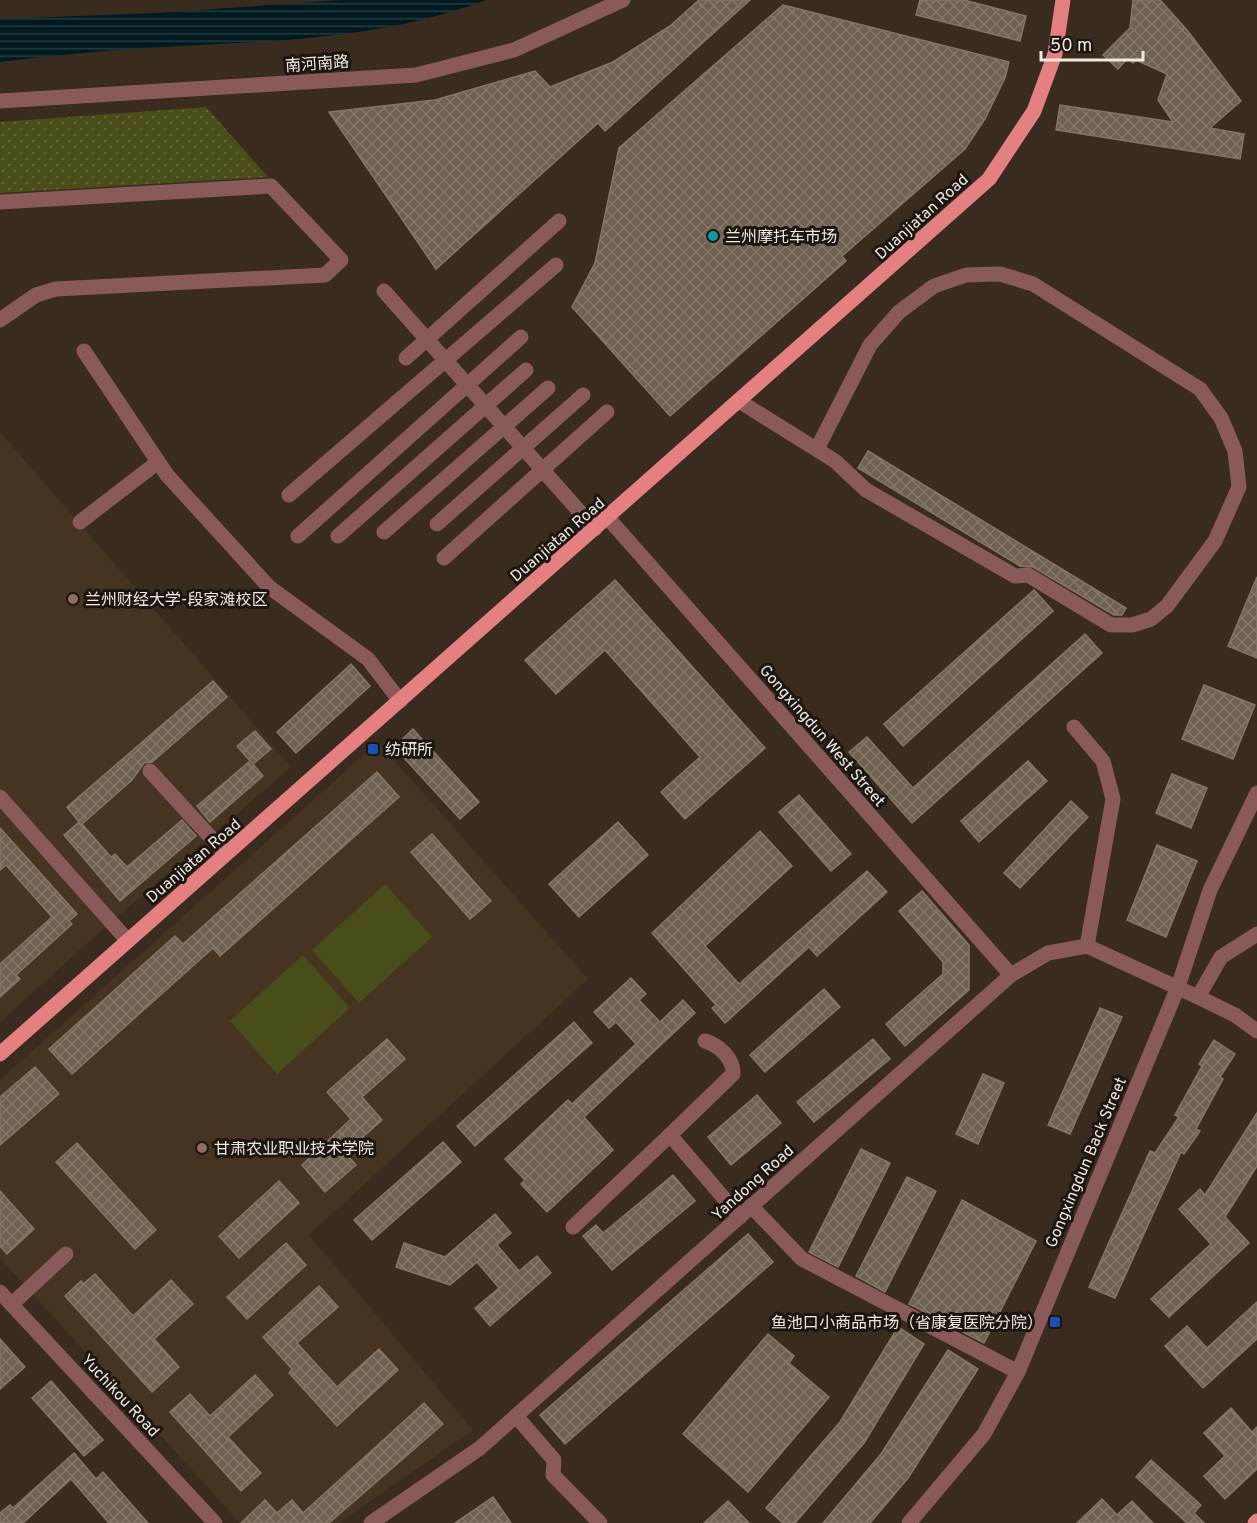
<svg xmlns="http://www.w3.org/2000/svg" width="1257" height="1523" viewBox="0 0 1257 1523" font-family="Overpass,'Noto Sans SC',sans-serif">
	<style>
		.built { fill: #453421 }
		.grass { fill: #494d19 }
		.park { fill: url(#park-dots) }
		.water { fill: url(#water-rules) }
		.building { fill: url(#building-cross-hatch); stroke: #847565; stroke-width: 1.5 }
		.lines { fill: none; stroke-linecap: round; stroke-linejoin: round }
		.minor { stroke: #8a5959; stroke-width: 15 }
		.major { stroke: #e48081; stroke-width: 15 }
		.culture-dot { fill: #0f9aa8; stroke: #1c1610; stroke-width: 2 }
		.education-dot { fill: #8d6e63; stroke: #1c1610; stroke-width: 2 }
		.transit-dot { fill: #1a4fb4; stroke: #1c1610; stroke-width: 2 }
		.labels { text-anchor: middle; stroke-width: 6; stroke-linejoin: round; paint-order: stroke }
		.street-label { font-size: 16px; fill: #f0e8df; stroke: #1c1610 }
		.poi-label { font-size: 16px; fill: #f0e8df; stroke: #1c1610; text-anchor: start }
	</style>
	<defs>
		<pattern id="park-dots" width="8" height="8" patternUnits="userSpaceOnUse" patternTransform="scale(1.5)"><rect width="8" height="8" fill="#494d19"/><path d="M2 2h.1M6 6h.1" fill="none" stroke="#64673a" stroke-width="1.8" stroke-linecap="round"/></pattern>
		<pattern id="water-rules" width="6" height="5" patternUnits="userSpaceOnUse" patternTransform="scale(1.5)"><rect width="6" height="5" fill="#011a20"/><path d="M0 2.5h6" fill="none" stroke="#263b40"/></pattern>
		<pattern id="building-cross-hatch" width="8" height="8" patternUnits="userSpaceOnUse" patternTransform="scale(1.5)"><rect width="8" height="8" fill="#6f6151"/><path d="M0 0l8 8M0 8l8-8" fill="none" stroke="#84786a"/></pattern>
	</defs>
	<rect width="100%" height="100%" fill="#392c1e"/>
	<g class="built">
		<polygon points="0,432 291,767 102,930 0,1022"/>
		<polygon points="378,742 588,979 309,1235 473,1430 339,1523 240,1523 0,1258 0,1080"/>
	</g>
	<g class="grass">
		<polygon points="385,884 432,937 359,1003 312,950"/>
		<polygon points="303,955 350,1008 277,1074 230,1021"/>
	</g>
	<polygon class="park" points="206,107 268,177 0,193 0,122"/>
	<path class="water" d="M341 0H486C375 42 261 41 145 48 97 51 48 56 0 62V19L156 13Z"/>
	<g class="building">
		<polygon points="699,0 750,0 605,131 598,123 436,269 329,112 435,100 535,71 550,87 613,62 670,26"/>
		<polygon points="920,0 964,0 1026,16 1020,41 916,15"/>
		<polygon points="1133,0 1160,0 1187,30 1241,101 1210,128 1244,134 1240,159 1056,130 1060,105 1173,122 1158,100 1167,74 1136,60 1133,63 1128,58 1118,69 1103,55 1130,28"/>
		<polygon points="783,5 1009,62 1005,78 985,119 965,149 842,256 846,261 670,416 572,307 595,263 619,148"/>
		<polygon points="868,451 1126,608 1122,615 1114,615 1033,567 1020,566 858,468"/>
		<polygon points="1257,577 1257,658 1228,646"/>
		<polygon points="615,580 765,748 685,819 661,792 700,757 605,650 556,694 525,660"/>
		<polygon points="1034,590 1053,611 903,746 884,724"/>
		<polygon points="1085,634 1102,653 912,823 849,752 867,737 913,788"/>
		<polygon points="351,664 370,686 296,753 277,732"/>
		<polygon points="213,681 227,697 152,762 144,763 132,780 82,824 111,857 115,854 127,867 182,820 196,836 120,901 64,835 79,822 67,807"/>
		<polygon points="1204,685 1255,705 1233,759 1182,739"/>
		<polygon points="413,729 479,802 460,819 394,747"/>
		<polygon points="255,731 271,749 253,764 263,776 210,822 197,806 250,761 237,746"/>
		<polygon points="1028,761 1047,781 979,842 961,821"/>
		<polygon points="377,772 399,797 220,956 213,948 72,1074 49,1049 175,936 183,944"/>
		<polygon points="1172,774 1207,788 1191,828 1156,813"/>
		<polygon points="799,795 851,854 831,871 779,812"/>
		<polygon points="1071,801 1088,817 1020,888 1004,873"/>
		<polygon points="618,822 648,855 579,917 549,884"/>
		<polygon points="0,828 77,914 69,921 72,924 16,975 20,979 0,997 0,964 52,917 6,865 0,870"/>
		<polygon points="760,831 792,866 705,946 739,984 867,871 887,892 817,956 809,947 725,1023 712,1008 716,1005 652,933"/>
		<polygon points="432,834 491,901 470,919 411,852"/>
		<polygon points="1157,845 1197,861 1166,937 1127,920"/>
		<polygon points="922,891 969,945 969,990 905,1046 886,1024 943,974 943,962 899,911"/>
		<polygon points="631,978 646,994 639,1000 660,1022 683,1000 695,1013 584,1117 613,1150 547,1212 521,1184 525,1180 505,1159 568,1100 572,1104 636,1044 616,1022 609,1028 594,1012"/>
		<polygon points="824,989 840,1007 765,1072 750,1055"/>
		<polygon points="1100,1008 1122,1017 1070,1134 1048,1125"/>
		<polygon points="574,1022 592,1043 475,1146 457,1126"/>
		<polygon points="387,1039 405,1059 362,1097 382,1120 345,1153 356,1165 325,1192 302,1165 351,1119 327,1092"/>
		<polygon points="873,1039 890,1059 814,1122 797,1102"/>
		<polygon points="1214,1040 1235,1054 1220,1077 1223,1079 1196,1129 1200,1131 1184,1154 1181,1152 1115,1298 1089,1287 1150,1151 1155,1153 1179,1117 1175,1115 1202,1066 1199,1064"/>
		<polygon points="35,1067 59,1094 0,1145 0,1097"/>
		<polygon points="983,1074 1004,1083 978,1144 956,1134"/>
		<polygon points="757,1095 781,1123 731,1165 708,1137"/>
		<polygon points="1257,1113 1257,1166 1225,1217 1249,1243 1169,1317 1151,1299 1211,1244 1179,1209 1200,1189 1205,1195"/>
		<polygon points="443,1142 461,1162 372,1240 354,1220"/>
		<polygon points="77,1143 156,1230 135,1249 56,1162"/>
		<polygon points="861,1149 890,1163 838,1267 809,1252"/>
		<polygon points="673,1175 695,1201 612,1270 583,1236 596,1225 603,1233"/>
		<polygon points="907,1177 936,1191 885,1292 856,1276"/>
		<polygon points="279,1181 299,1203 239,1258 219,1236"/>
		<polygon points="0,1191 34,1229 7,1254 0,1246"/>
		<polygon points="962,1200 1036,1241 984,1343 909,1304"/>
		<polygon points="495,1214 511,1233 497,1245 519,1271 537,1256 551,1273 490,1326 475,1308 499,1288 477,1262 450,1285 396,1267 404,1243 445,1257"/>
		<polygon points="748,1234 773,1262 565,1444 540,1415"/>
		<polygon points="286,1243 306,1265 247,1319 227,1297"/>
		<polygon points="95,1274 133,1316 171,1280 193,1304 154,1339 179,1367 152,1392 65,1296 81,1281 83,1284"/>
		<polygon points="319,1286 338,1307 297,1343 337,1387 379,1349 398,1370 337,1426 289,1373 292,1369 263,1337"/>
		<polygon points="1257,1302 1257,1339 1203,1388 1165,1346 1187,1326 1207,1348"/>
		<polygon points="898,1327 924,1344 864,1443 795,1523 783,1523 766,1508 840,1422"/>
		<polygon points="768,1334 794,1356 789,1363 829,1397 748,1492 683,1434"/>
		<polygon points="0,1339 25,1367 0,1389"/>
		<polygon points="948,1350 978,1369 908,1478 870,1523 823,1523 881,1454"/>
		<polygon points="255,1375 273,1395 228,1437 261,1473 241,1491 170,1412 190,1394 210,1416"/>
		<polygon points="51,1381 103,1440 84,1456 32,1398"/>
		<polygon points="424,1403 443,1424 329,1523 241,1523 265,1500 277,1513 292,1500 303,1513"/>
		<polygon points="1231,1408 1252,1432 1257,1427 1257,1469 1225,1499 1204,1476 1225,1456 1204,1433"/>
		<polygon points="74,1453 96,1479 103,1472 148,1523 109,1523 71,1479 23,1523 0,1523 0,1513 10,1505 13,1508"/>
		<polygon points="1151,1460 1201,1505 1194,1513 1204,1523 1187,1523 1136,1477"/>
		<polygon points="493,1497 511,1523 455,1523"/>
		<polygon points="1102,1499 1117,1515 1132,1501 1153,1523 1077,1523"/>
		<polygon points="728,1501 749,1523 704,1523"/>
	</g>
	<g class="lines">
		<g class="minor">
			<polyline points="0,101 416,75 514,50 623,0"/>
			<polyline points="0,202 271,186 341,260 325,275 56,289 36,295 0,320"/>
			<polyline points="384,291 595,529"/>
			<polyline points="84,351 167,475 269,587 368,659 400,701"/>
			<polyline points="406,358 559,221"/>
			<polyline points="739,401 835,461 866,490 1015,576 1028,575 1111,625 1132,625 1151,619 1167,606 1215,541 1239,487 1235,451 1221,418 1200,389 1033,284 1000,274 966,275 934,286 899,312 870,345 817,449"/>
			<polyline points="289,495 556,265"/>
			<polyline points="608,518 1011,975"/>
			<polyline points="80,522 158,462"/>
			<polyline points="437,524 583,395"/>
			<polyline points="384,532 548,388"/>
			<polyline points="298,536 521,337"/>
			<polyline points="338,536 526,370"/>
			<polyline points="444,558 607,412"/>
			<polyline points="1074,727 1103,761 1113,799 1087,946"/>
			<polyline points="150,771 226,854"/>
			<polyline points="0,797 128,941"/>
			<polyline points="1198,997 1221,957 1257,934"/>
			<path d="M670 1135 733 1074C734 1059 719 1045 705 1041"/>
			<polyline points="751,1206 802,1259 1018,1372"/>
			<polyline points="573,1227 670,1135 740,1217"/>
			<polyline points="0,1292 215,1523"/>
			<polyline points="12,1304 66,1254"/>
			<polyline points="516,1416 554,1460 553,1475 600,1523"/>
			<polyline points="371,1523 480,1448 1011,975 1048,953 1087,946 1198,997 1235,1015 1257,1031"/>
			<polyline points="909,1523 984,1434 1018,1372 1178,987 1210,890 1257,793"/>
		</g>
		<g class="major">
			<polyline points="0,1054 989,179 1034,111 1055,54 1063,0"/>
			<polyline points="1255,1523 1257,1521"/>
		</g>
	</g>
	<circle class="culture-dot" cx="713" cy="236" r="6"/>
	<g class="education-dot">
		<circle cx="73" cy="599" r="6"/>
		<circle cx="202" cy="1148" r="6"/>
	</g>
	<g class="transit-dot">
		<rect x="367" y="743" width="12" height="12" rx="3"/>
		<rect x="1049" y="1316" width="12" height="12" rx="3"/>
	</g>
	<g class="labels">
		<g class="street-label">
			<text transform="translate(317 63) rotate(-4)" y="6">南河南路</text>
			<text transform="translate(921 216) rotate(-42)" y="6">Duanjiatan Road</text>
			<text transform="translate(557 539) rotate(-41)" y="6">Duanjiatan Road</text>
			<text transform="translate(823 735) rotate(49)" y="6">Gongxingdun West Street</text>
			<text transform="translate(193 860) rotate(-41)" y="6">Duanjiatan Road</text>
			<text transform="translate(1085 1162) rotate(-67)" y="6">Gongxingdun Back Street</text>
			<text transform="translate(752 1182) rotate(-42)" y="6">Yandong Road</text>
			<text transform="translate(121 1395) rotate(47)" y="6">Yuchikou Road</text>
		</g>
		<g class="poi-label">
			<text x="725" y="242">兰州摩托车市场</text>
			<text x="85" y="605">兰州财经大学-段家滩校区</text>
			<text x="385" y="755">纺研所</text>
			<text x="214" y="1154">甘肃农业职业技术学院</text>
			<text x="1043" y="1328" text-anchor="end">鱼池口小商品市场（省康复医院分院）</text>
		</g>
	</g>
	<path d="M1041 51v9h102v-9" fill="none" stroke="#f0e8df" stroke-width="3"/>
	<text x="1050" y="51" font-size="18" fill="#f0e8df" stroke="#1c1610" stroke-width="4.5" paint-order="stroke">50 m</text>
</svg>
